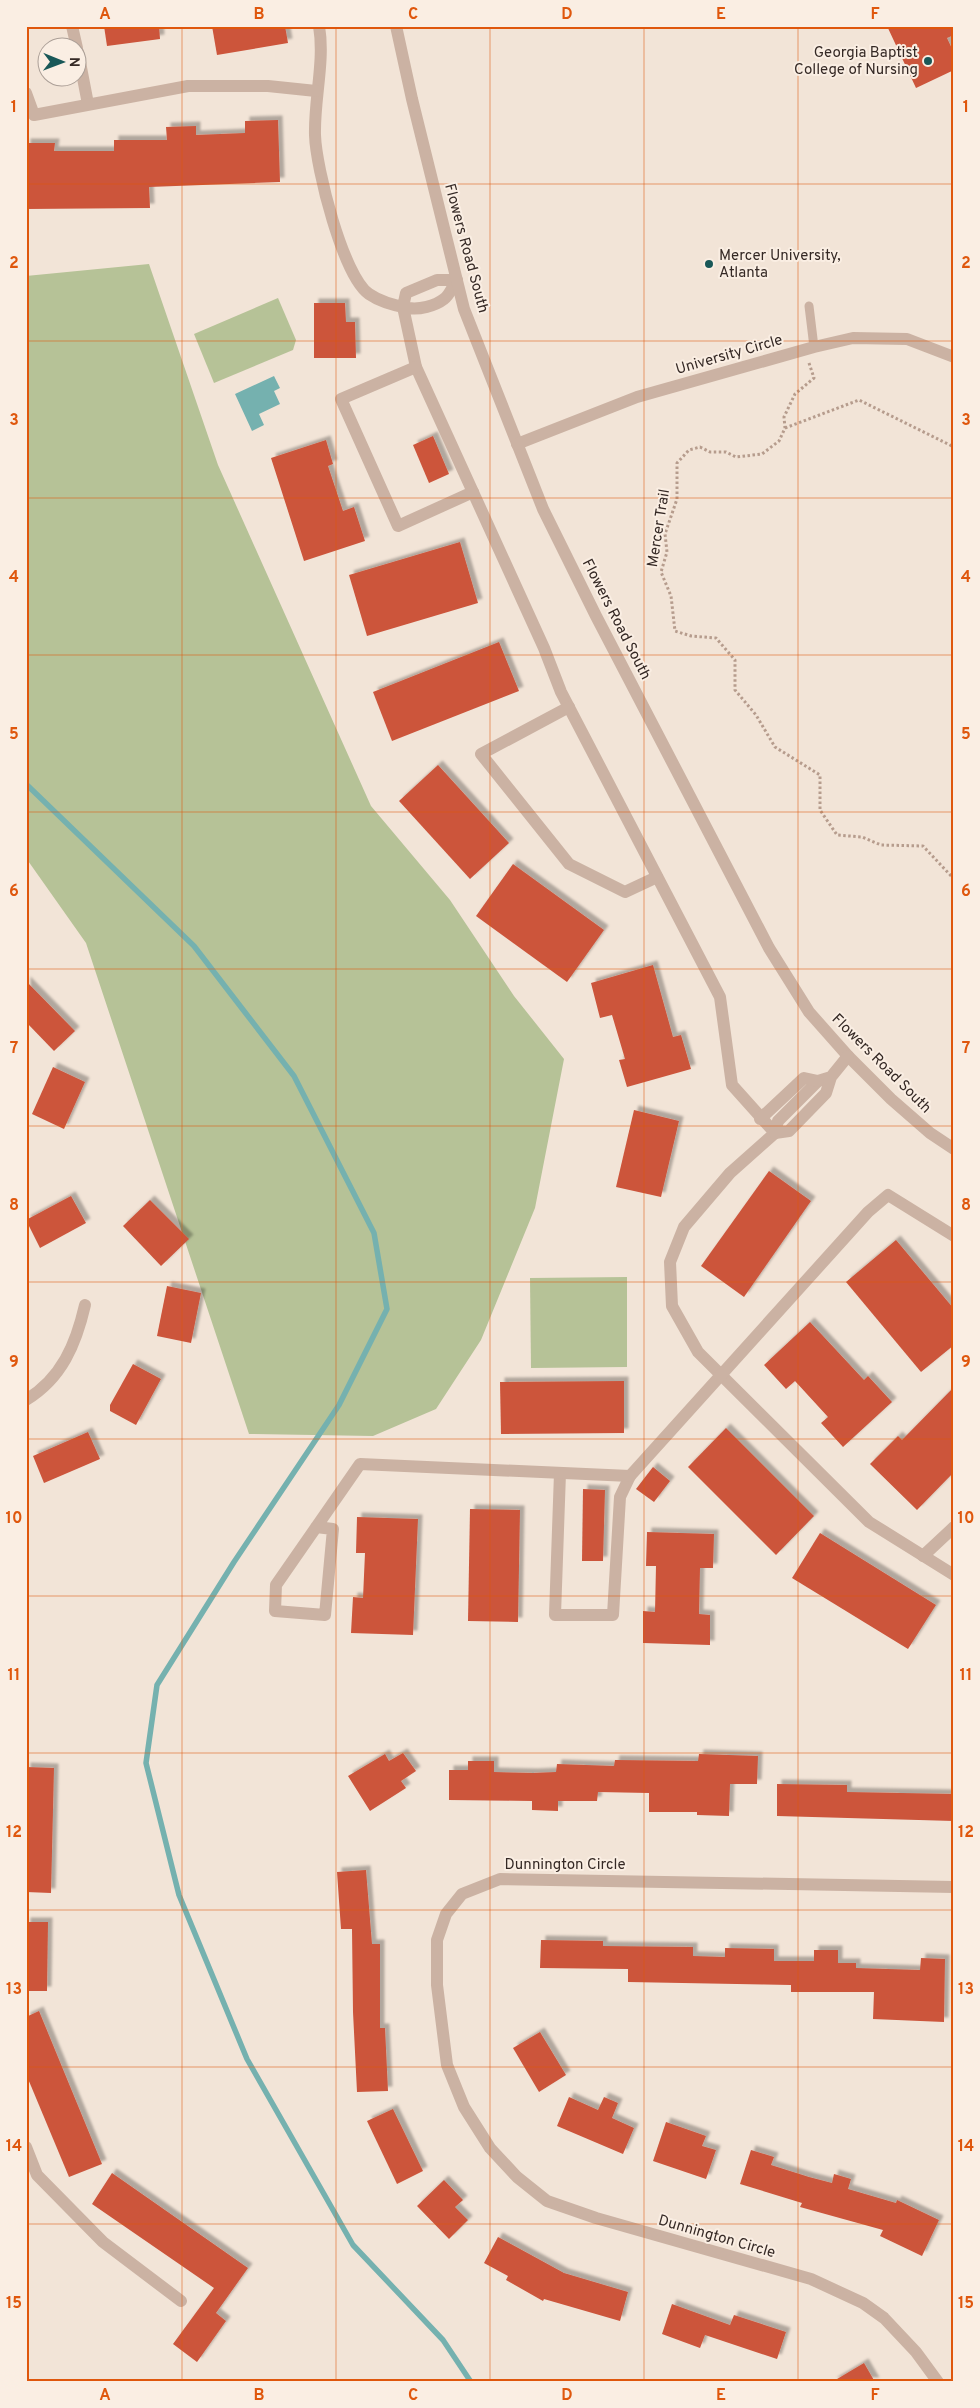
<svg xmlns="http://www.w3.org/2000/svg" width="980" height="2408" viewBox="0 0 980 2408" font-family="Overpass,sans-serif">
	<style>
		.green { fill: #b6c297 }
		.water { fill: #75b1af }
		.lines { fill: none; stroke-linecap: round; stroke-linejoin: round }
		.stream { stroke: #75b1af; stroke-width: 5.5 }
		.building { fill: #cc543b; filter: url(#shadow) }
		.path { stroke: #b69c8d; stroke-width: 3; stroke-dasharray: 2.5 2.5; stroke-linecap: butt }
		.lane { stroke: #cbb2a3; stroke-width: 9 }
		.street { stroke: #cbb2a3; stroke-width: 12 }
		.grid { fill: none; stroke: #df570d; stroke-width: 1; stroke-opacity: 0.55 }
		.poi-dot { fill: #195858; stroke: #faeee3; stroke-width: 2 }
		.labels { text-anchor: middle; stroke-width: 4; stroke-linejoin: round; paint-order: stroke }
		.poi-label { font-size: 15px; fill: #352925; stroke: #faeee3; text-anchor: end }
		.street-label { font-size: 15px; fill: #352925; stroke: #faeee3 }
		.neatline { fill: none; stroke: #df570d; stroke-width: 2 }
		.grid-label { font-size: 16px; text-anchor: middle; font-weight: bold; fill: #df570d }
	</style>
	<defs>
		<filter id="shadow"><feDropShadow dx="4.5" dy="-4.5" stdDeviation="1" flood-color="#0004"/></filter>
	</defs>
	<rect width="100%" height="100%" fill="#f2e4d7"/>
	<g class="green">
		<polygon points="149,264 218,465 371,806 450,900 514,996 564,1059 535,1208 481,1340 436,1409 373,1436 249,1434 86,943 26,858 26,276"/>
		<polygon points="278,298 296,340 293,350 214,383 194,334"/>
		<polygon points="627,1277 627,1367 531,1368 530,1278"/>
	</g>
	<polygon class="water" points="274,376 280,388 274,391 280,404 259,414 264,425 252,431 235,394"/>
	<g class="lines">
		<polyline class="stream" points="26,784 194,946 294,1076 374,1233 387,1309 339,1405 234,1562 157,1685 146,1763 179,1895 247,2059 353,2245 443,2340 471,2382"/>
	</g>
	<g class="building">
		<polygon points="104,26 159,26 160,39 107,46"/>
		<polygon points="212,26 285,26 288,43 217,55"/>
		<polygon points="887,26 954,26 954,35 947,38 954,53 954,70 916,88"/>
		<polygon points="278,120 280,182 149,187 150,208 26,209 26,143 55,143 54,151 114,151 114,140 167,140 166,127 196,126 196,135 245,133 245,121"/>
		<polygon points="314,303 345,303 346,322 355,322 356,358 314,358"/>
		<polygon points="433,436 449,474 429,483 413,445"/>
		<polygon points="326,440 333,464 328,466 343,511 354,507 365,541 304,561 271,458"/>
		<polygon points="460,542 478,603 367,636 349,575"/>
		<polygon points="499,642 519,691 392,741 373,692"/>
		<polygon points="438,765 509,843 470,879 399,801"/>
		<polygon points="513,864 604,930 567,982 476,916"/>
		<polygon points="653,965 673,1037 681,1035 691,1069 627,1087 619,1060 625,1059 612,1015 600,1018 591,983"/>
		<polygon points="26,981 75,1031 54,1051 26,1022"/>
		<polygon points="53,1067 85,1082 64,1129 32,1114"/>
		<polygon points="634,1110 679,1121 661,1197 616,1187"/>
		<polygon points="769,1171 811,1201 744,1297 701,1266"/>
		<polygon points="71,1196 86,1223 40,1248 26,1220"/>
		<polygon points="150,1200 189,1239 161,1266 123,1226"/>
		<polygon points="896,1240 954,1309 954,1345 921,1372 846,1282"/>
		<polygon points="167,1286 201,1293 191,1343 157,1336"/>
		<polygon points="810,1322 864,1380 868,1376 892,1402 843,1447 821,1423 828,1417 795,1381 786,1389 764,1365"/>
		<polygon points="133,1364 161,1379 136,1425 110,1411 110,1405"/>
		<polygon points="624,1381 624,1433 501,1434 500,1382"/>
		<polygon points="954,1387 954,1472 917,1510 870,1464 898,1436 902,1440"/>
		<polygon points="726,1428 814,1516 776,1555 688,1467"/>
		<polygon points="88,1432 100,1459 44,1483 33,1456"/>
		<polygon points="653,1467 670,1481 654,1502 636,1489"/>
		<polygon points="583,1489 605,1490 603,1561 582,1561"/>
		<polygon points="470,1509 520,1510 518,1622 468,1621"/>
		<polygon points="357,1517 418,1519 413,1635 351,1633 353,1597 363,1598 365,1553 356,1553"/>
		<polygon points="647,1532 714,1534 713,1568 700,1568 699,1614 710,1615 710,1645 643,1643 643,1611 655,1612 656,1566 646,1566"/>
		<polygon points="820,1533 936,1605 908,1649 792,1578"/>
		<polygon points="403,1753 416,1771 401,1781 406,1788 370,1811 348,1776 385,1754 389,1761"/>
		<polygon points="699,1754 758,1756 757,1784 730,1784 729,1816 697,1815 697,1812 649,1812 649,1793 598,1792 597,1801 558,1801 558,1811 532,1810 532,1801 449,1800 449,1770 468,1770 468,1761 494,1761 494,1772 533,1773 556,1772 557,1764 614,1766 615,1760 698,1761"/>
		<polygon points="26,1767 54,1768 51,1893 26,1892"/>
		<polygon points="777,1784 847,1785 847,1792 954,1794 954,1821 777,1816"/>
		<polygon points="366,1870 372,1944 380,1944 380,2028 385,2028 388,2091 357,2092 353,2012 352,1929 341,1929 337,1872"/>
		<polygon points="26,1922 48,1922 47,1991 26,1991"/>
		<polygon points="541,1940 603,1941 603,1946 693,1947 693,1956 725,1957 725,1948 774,1949 774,1961 814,1961 814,1950 838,1950 838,1963 856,1963 856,1968 920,1970 921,1958 945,1959 944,2022 873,2019 874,1992 791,1992 791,1985 628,1982 628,1969 540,1968"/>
		<polygon points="39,2011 102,2164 69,2177 26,2074 26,2017"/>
		<polygon points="540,2032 566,2075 539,2092 513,2048"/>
		<polygon points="569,2097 598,2110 604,2097 618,2103 612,2118 634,2128 623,2154 557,2126"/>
		<polygon points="393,2109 423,2171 397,2184 367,2121"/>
		<polygon points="666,2122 706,2136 702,2146 716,2150 706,2179 653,2161"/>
		<polygon points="751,2150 774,2157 771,2165 809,2177 832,2183 834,2174 851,2179 848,2189 896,2203 897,2200 939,2220 922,2256 880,2236 883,2230 800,2207 802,2203 740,2184"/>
		<polygon points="112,2173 248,2268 216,2313 226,2321 197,2362 173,2344 214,2288 92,2204"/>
		<polygon points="444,2180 463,2200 455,2207 468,2220 449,2239 417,2206"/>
		<polygon points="498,2237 564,2273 628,2292 620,2321 544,2299 543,2301 506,2280 508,2276 484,2263"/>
		<polygon points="672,2304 730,2325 734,2315 786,2332 777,2359 705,2335 700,2348 662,2334"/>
		<polygon points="864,2363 875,2382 832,2382"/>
	</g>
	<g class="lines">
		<g class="path">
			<polyline points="809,363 814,378 795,394 784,417 785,428 779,441 762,454 736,457 726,452 710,452 700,447 689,450 677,463 677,499 665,534 667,552 661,572 671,596 675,631 691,636 716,638 735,660 735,690 756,715 775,747 820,775 820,810 837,835 862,837 881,845 923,846 954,879"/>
			<polyline points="785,428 859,400 954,447"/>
		</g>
		<polyline class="lane" points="809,306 814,347"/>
		<g class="street">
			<polyline points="72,26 77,48"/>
			<path d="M319 26C325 61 314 99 315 135 316 168 343 276 369 294 379 301 397 306 408 308 419 310 435 306 444 299 449 296 453 286 457 280H437L406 293 403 307 416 367 544 648 561 692 720 997 732 1085 775 1133 730 1173 684 1227 670 1262 672 1306 698 1352 869 1522 954 1575"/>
			<polyline points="396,26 412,99 464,309 543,509 596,616 769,948 809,1012 848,1056 891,1099 930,1133 954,1149"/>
			<polyline points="78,52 88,104"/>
			<polyline points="26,93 34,115 188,86 268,86 316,91"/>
			<polyline points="416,367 341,399 398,526 473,492"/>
			<polyline points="517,444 637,397 814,347 853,338 907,339 954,357"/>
			<polyline points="569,707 481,754 569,864 625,892 657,877"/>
			<polyline points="831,1077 818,1081 778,1121 775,1133 789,1131 826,1093 831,1077 848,1056"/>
			<polyline points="760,1119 804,1078 818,1081"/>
			<path d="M26 1400C62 1378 76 1344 85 1305"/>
			<polyline points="560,1473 555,1615 613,1615 620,1497 630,1476 868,1212 888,1195 954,1236"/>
			<polyline points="316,1527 333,1529 325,1615 275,1611 276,1585 360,1464 630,1476"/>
			<polyline points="923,1556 954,1527"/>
			<polyline points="26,2147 37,2175 103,2242 181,2301"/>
			<polyline points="938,2382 916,2352 884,2318 863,2303 811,2279 596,2218 547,2201 517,2177 490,2148 464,2107 447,2065 437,1985 437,1940 446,1914 462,1894 500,1879 954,1887"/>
		</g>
	</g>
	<path class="grid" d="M182 26V2382M336 26V2382M490 26V2382M644 26V2382M798 26V2382M26 184H954M26 341H954M26 498H954M26 655H954M26 812H954M26 969H954M26 1126H954M26 1282H954M26 1439H954M26 1596H954M26 1753H954M26 1910H954M26 2067H954M26 2224H954"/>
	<g class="poi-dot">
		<circle cx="928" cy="61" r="5"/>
		<circle cx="709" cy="264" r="5"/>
	</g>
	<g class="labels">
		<g class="poi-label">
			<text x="918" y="57">Georgia Baptist<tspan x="918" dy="17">College of Nursing</tspan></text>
			<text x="719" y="260" text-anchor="start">Mercer University,<tspan x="719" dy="17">Atlanta</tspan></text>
		</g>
		<g class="street-label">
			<text transform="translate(467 248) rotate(75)" y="5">Flowers Road South</text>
			<text transform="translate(729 354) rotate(-16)" y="5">University Circle</text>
			<text transform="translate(658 528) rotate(-81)" y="5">Mercer Trail</text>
			<text transform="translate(617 619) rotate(63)" y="5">Flowers Road South</text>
			<text transform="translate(882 1063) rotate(45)" y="5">Flowers Road South</text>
			<text x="565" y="1869">Dunnington Circle</text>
			<text transform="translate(717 2236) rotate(16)" y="5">Dunnington Circle</text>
		</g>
	</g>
	<rect width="980" height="2408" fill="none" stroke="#faeee3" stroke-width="55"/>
	<g transform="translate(62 62) rotate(91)"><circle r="24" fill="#faeee3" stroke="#ab9f97"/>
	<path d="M0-4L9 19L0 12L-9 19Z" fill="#195858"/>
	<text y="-8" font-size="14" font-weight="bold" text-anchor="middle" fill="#352925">N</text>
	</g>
	<rect x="28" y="28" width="924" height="2352" class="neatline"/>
	<g class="grid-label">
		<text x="105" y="19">A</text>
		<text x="259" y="19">B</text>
		<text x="413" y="19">C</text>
		<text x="567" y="19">D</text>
		<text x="721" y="19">E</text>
		<text x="875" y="19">F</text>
		<text x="14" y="112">1</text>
		<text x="966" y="112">1</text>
		<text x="14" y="268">2</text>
		<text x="966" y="268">2</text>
		<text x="14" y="425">3</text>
		<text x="966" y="425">3</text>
		<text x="14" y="582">4</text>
		<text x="966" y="582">4</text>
		<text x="14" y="739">5</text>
		<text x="966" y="739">5</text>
		<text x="14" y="896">6</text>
		<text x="966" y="896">6</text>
		<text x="14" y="1053">7</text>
		<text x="966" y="1053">7</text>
		<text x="14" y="1210">8</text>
		<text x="966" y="1210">8</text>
		<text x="14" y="1367">9</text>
		<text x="966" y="1367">9</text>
		<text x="14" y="1523">10</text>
		<text x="966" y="1523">10</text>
		<text x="14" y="1680">11</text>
		<text x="966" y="1680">11</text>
		<text x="14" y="1837">12</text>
		<text x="966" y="1837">12</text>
		<text x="14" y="1994">13</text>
		<text x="966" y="1994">13</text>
		<text x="14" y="2151">14</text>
		<text x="966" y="2151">14</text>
		<text x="14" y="2308">15</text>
		<text x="966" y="2308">15</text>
		<text x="105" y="2400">A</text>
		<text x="259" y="2400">B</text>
		<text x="413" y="2400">C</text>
		<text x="567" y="2400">D</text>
		<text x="721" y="2400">E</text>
		<text x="875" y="2400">F</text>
	</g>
</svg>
